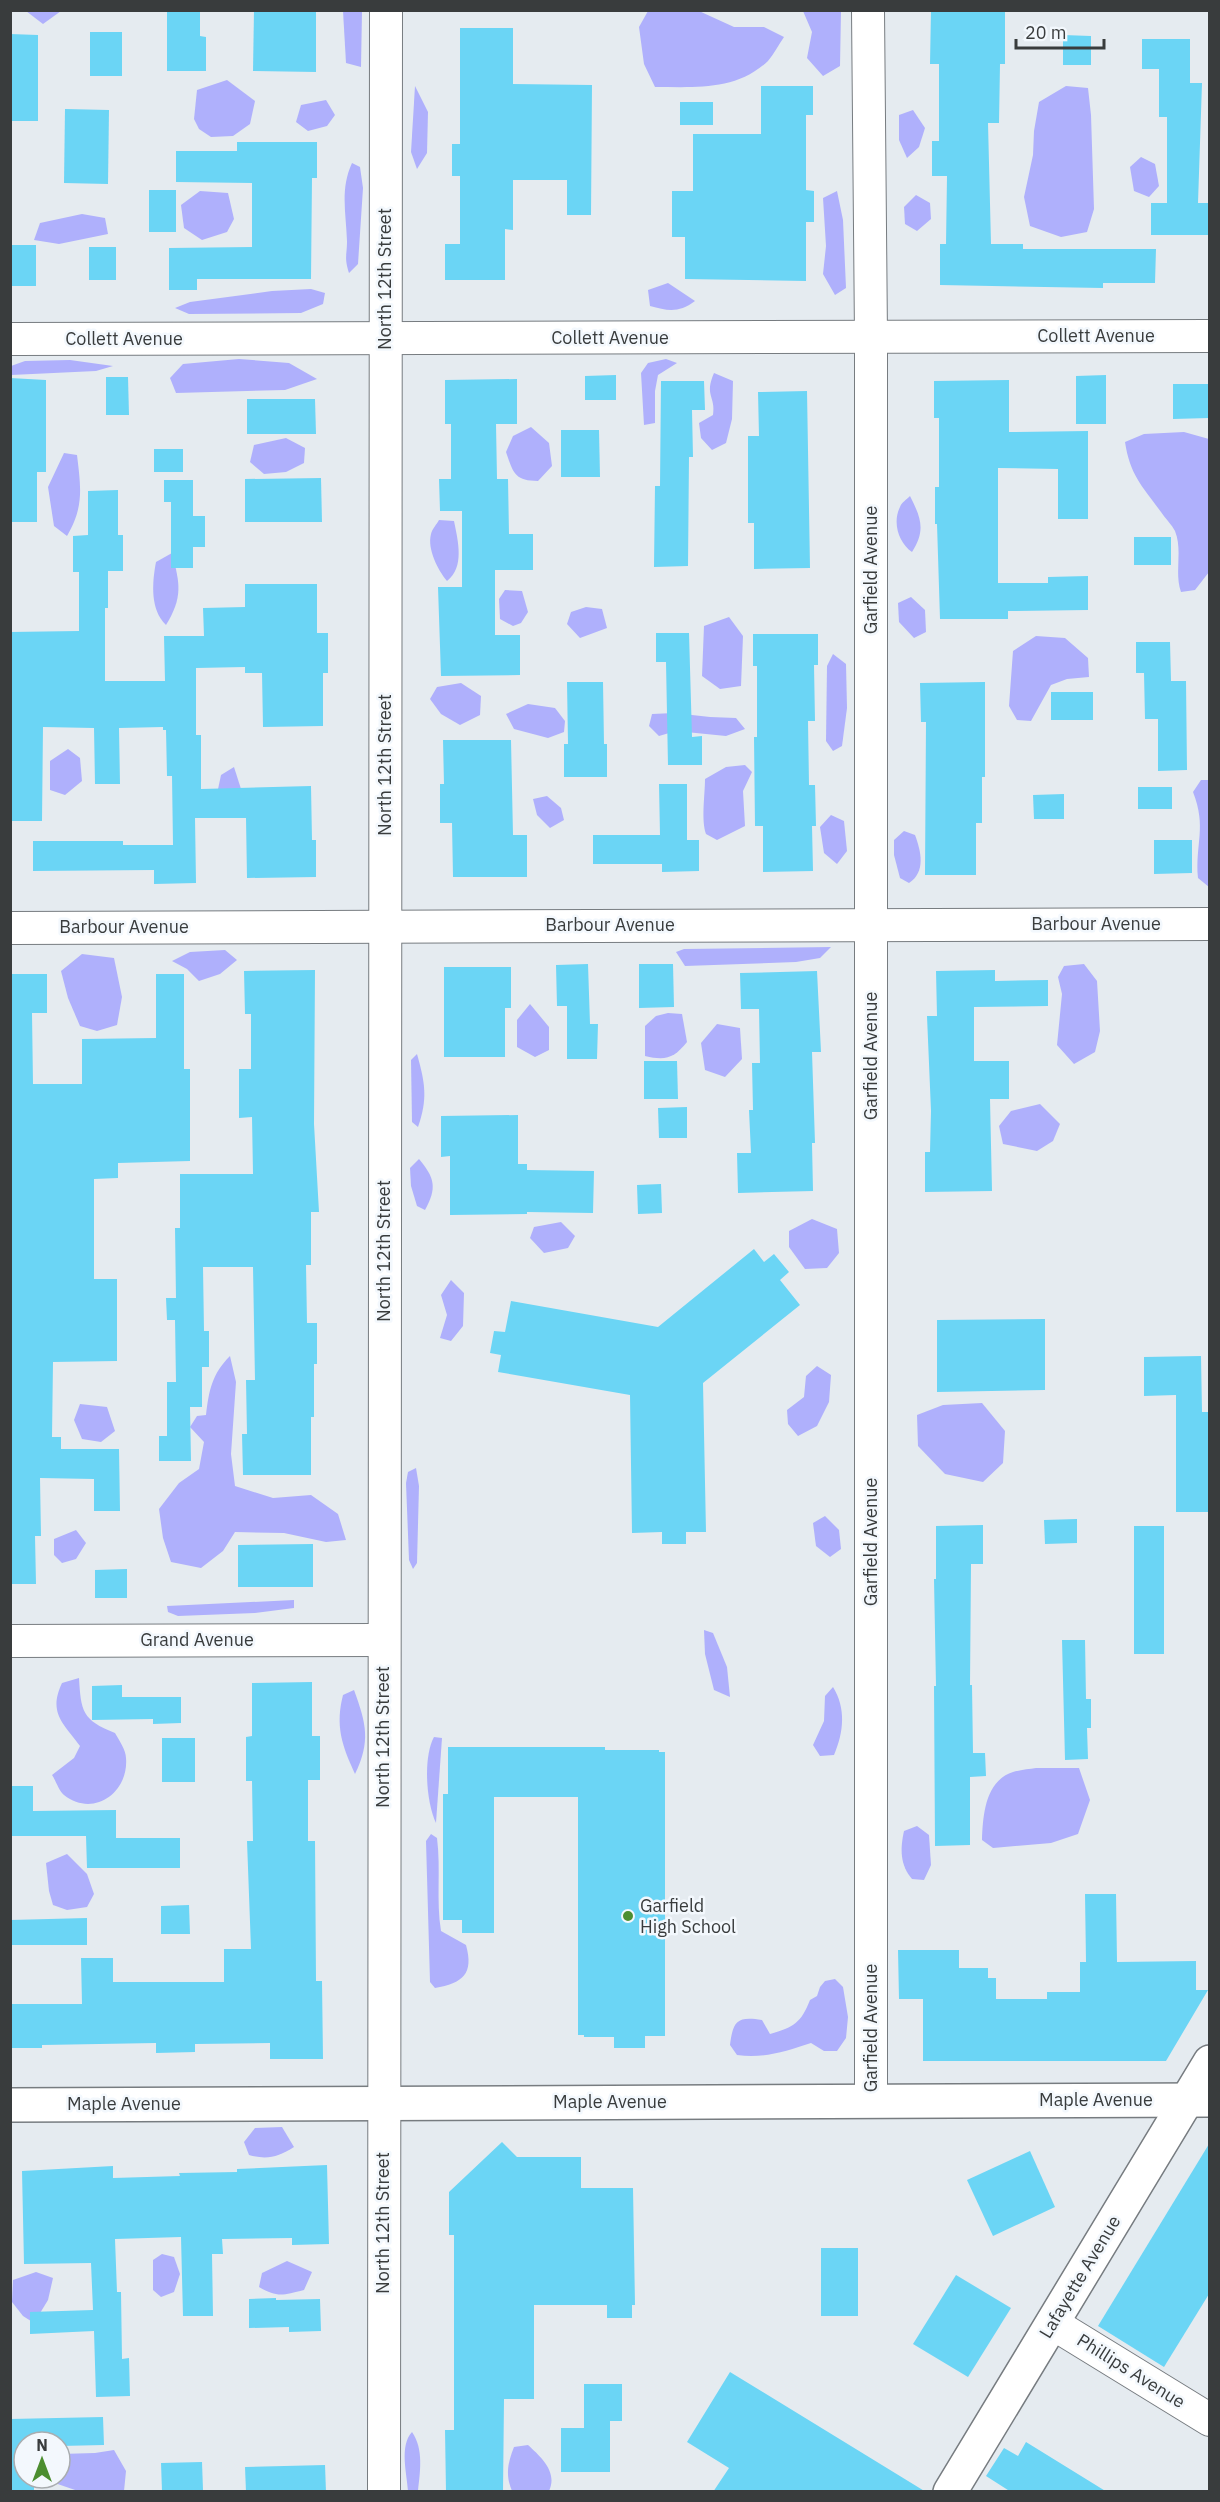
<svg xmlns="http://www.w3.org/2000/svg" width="1220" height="2502" viewBox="0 0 1220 2502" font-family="'IBM Plex Sans',sans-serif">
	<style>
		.forest { fill: #afb0fc }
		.building { fill: #6bd5f5 }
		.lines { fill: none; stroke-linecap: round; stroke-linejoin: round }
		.minor-casing { stroke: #777c80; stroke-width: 34 }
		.tertiary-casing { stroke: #777c80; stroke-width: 36 }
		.secondary-casing { stroke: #777c80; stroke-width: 36 }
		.minor { stroke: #fff; stroke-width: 32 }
		.tertiary { stroke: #fff; stroke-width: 33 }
		.secondary { stroke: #fff; stroke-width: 33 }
		.poi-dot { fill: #4c8e30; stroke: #f3f8fd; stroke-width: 2 }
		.labels { text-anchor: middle; stroke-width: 5; stroke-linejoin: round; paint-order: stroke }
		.street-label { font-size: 18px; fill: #393c3d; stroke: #f3f8fd }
		.poi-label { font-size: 18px; fill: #393c3d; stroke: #f3f8fd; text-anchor: start }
	</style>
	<rect width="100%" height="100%" fill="#e5ebf0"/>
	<g class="forest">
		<polygon points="26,11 61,11 43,24"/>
		<polygon points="343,11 362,11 361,67 346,63"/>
		<path d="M648 11H699L734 27H764L784 37C779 44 774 54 768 61 736 91 696 87 655 87L644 64 639 27Z"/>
		<polygon points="803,11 841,11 840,66 823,76 807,58 812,32"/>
		<polygon points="227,80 255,101 250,124 233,136 211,137 199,129 194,119 197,90"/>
		<polygon points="415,86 428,112 427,153 417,169 411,152"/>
		<polygon points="1066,86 1088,88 1091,115 1094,209 1087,232 1061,237 1030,226 1024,197 1033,155 1034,131 1039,102"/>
		<polygon points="326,100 335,115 327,126 308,131 296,122 301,105"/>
		<polygon points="913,110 925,128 919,147 907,158 899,140 899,115"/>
		<polygon points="1141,157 1155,164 1159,186 1149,197 1134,191 1130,167"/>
		<path d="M352 163 360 167 363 188 358 264 349 273C344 257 347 256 347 241 346 213 340 189 352 163Z"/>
		<polygon points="200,191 228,193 234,219 227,232 202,240 184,228 181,205"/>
		<polygon points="837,191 843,220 846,288 835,295 823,274 826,246 823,198"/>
		<polygon points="916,195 930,203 931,219 917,231 905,224 904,207"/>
		<polygon points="82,214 105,218 108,234 59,244 34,240 40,223"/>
		<path d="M668 283 695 301C679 313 668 311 650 306L648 290Z"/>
		<polygon points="311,289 325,293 323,304 301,313 189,314 175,308 190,302 272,291"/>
		<polygon points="239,359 289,363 317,379 285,390 176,393 170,378 183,364"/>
		<polygon points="666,359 677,363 658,375 655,391 655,423 644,425 641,373 648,363"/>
		<polygon points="70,360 113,366 96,371 11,375 11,366 25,361"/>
		<path d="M714 373 733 381 732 419 726 443 712 450 701 438 699 423 713 415C716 396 704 396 714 373Z"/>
		<path d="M531 427 549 443 552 466 538 481C514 481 513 472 506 452L513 436Z"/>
		<path d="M1184 432 1209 439V572L1195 590 1181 592C1174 572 1183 551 1175 531 1172 525 1165 518 1161 512 1142 486 1130 475 1125 442L1144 434Z"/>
		<polygon points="286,438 305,448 304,463 286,472 264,474 250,462 254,445"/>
		<path d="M64 453 77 455C81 488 84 507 67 536L54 526 48 487Z"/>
		<path d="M910 496C921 518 926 530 912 552 899 543 892 523 900 507 901 503 907 499 910 496Z"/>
		<path d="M439 520 454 521C458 541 465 567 447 581 438 570 427 549 431 534 432 529 437 524 439 520Z"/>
		<path d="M172 553C180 584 183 597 166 625 150 610 152 583 156 562Z"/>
		<polygon points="505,590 522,591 528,612 521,623 513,626 500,619 499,599"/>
		<polygon points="911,597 925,610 926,632 914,638 899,622 898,603"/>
		<polygon points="586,607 602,609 607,628 580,638 567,624 571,612"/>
		<polygon points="729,617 743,636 741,686 720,689 702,676 704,626"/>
		<polygon points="1036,636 1065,638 1088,658 1089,677 1067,679 1051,685 1031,721 1017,720 1009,706 1013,651"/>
		<polygon points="833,654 846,664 847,708 842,746 833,751 826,741 827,666"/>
		<polygon points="461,683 481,696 480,715 460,725 441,714 430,699 437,687"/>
		<polygon points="528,704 555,708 565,721 564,732 548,738 514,729 506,714"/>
		<polygon points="674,713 710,717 736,718 745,729 726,736 676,731 659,736 649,726 652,714"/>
		<polygon points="68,749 80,758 82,781 65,795 50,790 50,761"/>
		<path d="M745 765 752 772 743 791 745 826 717 840 706 834C701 820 705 795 705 779L726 767Z"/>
		<polygon points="234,767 241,789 217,794 221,775"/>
		<path d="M1201 780H1209V887L1198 878C1195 843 1207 828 1193 792Z"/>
		<polygon points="547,796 561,808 564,820 550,828 537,815 533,799"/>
		<polygon points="831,815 844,821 847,851 837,864 824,853 820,827"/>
		<path d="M904 831 915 835C921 851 926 872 909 883L900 878 894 855V840Z"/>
		<polygon points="831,947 820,958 796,962 685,966 676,952 684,949"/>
		<polygon points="225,950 237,960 220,974 199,981 187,969 172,961 190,952"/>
		<polygon points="82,954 114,958 122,997 117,1025 97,1031 80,1026 68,998 61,971"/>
		<polygon points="1084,964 1097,981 1100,1031 1095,1052 1074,1064 1057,1045 1062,994 1058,977 1064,966"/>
		<polygon points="530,1004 549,1027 549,1050 535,1057 517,1047 517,1020"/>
		<path d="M668 1013 682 1014 687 1042C674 1058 666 1061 645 1056V1026L656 1016Z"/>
		<polygon points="717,1024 740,1028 742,1059 725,1077 705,1070 701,1043"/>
		<path d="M417 1054C425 1083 428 1098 418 1127L412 1122 411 1060Z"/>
		<polygon points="1040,1104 1060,1124 1053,1141 1037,1151 1003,1144 999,1126 1011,1111"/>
		<path d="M419 1159C435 1178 437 1188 425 1210L417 1206 411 1186 410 1168Z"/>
		<polygon points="812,1219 837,1229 839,1253 827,1268 805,1269 789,1247 789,1231"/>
		<polygon points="561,1222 575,1236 568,1248 544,1253 530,1238 534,1227"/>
		<polygon points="451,1280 464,1293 463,1326 451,1341 440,1338 447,1315 441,1295"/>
		<path d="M230 1356 236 1382 231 1454 235 1486 273 1498 311 1495 338 1514 346 1540 326 1542 284 1533 235 1532 223 1551 201 1568 171 1562 163 1538 159 1509 179 1483 199 1469 204 1442 190 1427 197 1416 206 1415C209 1390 212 1374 230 1356Z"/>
		<polygon points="817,1366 831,1375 829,1402 817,1426 798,1436 788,1424 787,1410 804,1397 806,1376"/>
		<polygon points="982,1403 1005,1431 1003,1463 983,1482 945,1474 918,1446 917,1415 943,1405"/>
		<polygon points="80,1404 107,1407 115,1431 101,1442 82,1439 74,1420"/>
		<polygon points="416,1468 419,1486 417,1563 413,1569 409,1560 406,1483 408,1472"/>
		<polygon points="825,1516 839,1530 841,1549 830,1557 816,1546 813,1523"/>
		<polygon points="76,1530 86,1543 76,1559 62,1563 54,1555 54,1539"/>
		<polygon points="294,1600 294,1608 255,1613 178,1616 168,1612 167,1606"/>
		<polygon points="704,1630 713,1633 727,1667 730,1697 714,1690 705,1654"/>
		<path d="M79 1678C81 1711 82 1720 115 1733 119 1740 126 1750 126 1758 129 1793 93 1818 64 1795 59 1791 56 1781 52 1775L74 1758 80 1746C63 1723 48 1713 62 1683Z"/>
		<path d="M833 1687C846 1708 844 1732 834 1755L820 1756 813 1745 824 1721 825 1696Z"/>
		<path d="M354 1690C366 1723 371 1741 355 1774 342 1746 335 1726 343 1695Z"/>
		<path d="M434 1737 442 1738 436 1823C426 1802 423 1757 434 1737Z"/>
		<path d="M1036 1768H1079L1090 1800 1078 1834 1051 1843 993 1848 982 1840C983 1815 985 1781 1013 1772 1020 1770 1029 1769 1036 1768Z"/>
		<path d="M917 1826 929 1835 931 1865 924 1880 912 1879C900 1865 900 1849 904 1831Z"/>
		<path d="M431 1834 437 1838C441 1869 436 1900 441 1931L466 1945C474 1974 463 1983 435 1988L430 1982 426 1841Z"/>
		<polygon points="67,1854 87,1874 94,1894 87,1907 67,1910 53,1905 49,1891 46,1863"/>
		<path d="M835 1979 843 1987 848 2017 846 2038 837 2051H824L811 2043C786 2051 764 2059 737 2055L730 2045C733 2021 737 2016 762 2020L770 2034C794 2027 801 2023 810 2000L817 1996 820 1987 825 1981Z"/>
		<path d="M282 2127 294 2147C278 2157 267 2160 249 2155L244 2142 255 2128Z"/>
		<polygon points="162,2254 174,2257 180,2274 174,2292 161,2297 153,2290 153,2260"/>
		<path d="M287 2261 312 2272 304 2290C283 2295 278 2298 259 2287L262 2273Z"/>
		<polygon points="36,2272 53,2278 48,2300 34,2323 23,2316 12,2302 13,2280"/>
		<path d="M412 2432C424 2449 420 2472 418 2491H408C407 2474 399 2446 412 2432Z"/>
		<path d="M528 2445C541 2457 558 2472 549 2491H512C505 2475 508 2462 514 2447Z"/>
		<polygon points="114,2450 126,2471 124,2491 78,2491 46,2480 46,2478 60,2478 60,2454 95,2453"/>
	</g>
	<g class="building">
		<polygon points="167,10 200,10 200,36 206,37 206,71 167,71"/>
		<polygon points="254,10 316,10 316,72 253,71"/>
		<polygon points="931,10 1005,10 1005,64 1000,64 999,123 988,123 991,244 1023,244 1023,249 1156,249 1155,283 1103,283 1103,288 940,285 940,244 946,244 947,176 932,176 932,141 939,141 939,64 930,64"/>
		<polygon points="460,28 513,28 513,84 592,85 591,215 567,215 567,180 513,180 513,230 505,229 505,280 445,280 445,244 460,244 460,176 452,176 452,144 460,144"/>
		<rect x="90" y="32" width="32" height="44"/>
		<polygon points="10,34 38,35 38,121 10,121"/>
		<polygon points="1063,35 1091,36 1091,65 1063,65"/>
		<polygon points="1142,39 1190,39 1190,83 1202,83 1198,203 1209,203 1209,235 1151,235 1151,203 1167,203 1167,117 1159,117 1159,69 1142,69"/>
		<polygon points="761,86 813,86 813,115 806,115 806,190 814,191 814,222 806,222 806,281 685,279 685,237 672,237 672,191 693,191 693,134 761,134"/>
		<rect x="680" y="102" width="33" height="23"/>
		<polygon points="65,109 109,110 108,184 64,183"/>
		<polygon points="237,142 317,142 317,178 312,178 311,279 197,279 197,290 169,290 169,248 252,247 252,183 176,182 176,151 237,151"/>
		<rect x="149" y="190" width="27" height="42"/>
		<rect x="10" y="245" width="26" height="41"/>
		<rect x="89" y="247" width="27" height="33"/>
		<polygon points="616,375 616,400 585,400 585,376"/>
		<polygon points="1106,375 1106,424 1076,424 1076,376"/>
		<polygon points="106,377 128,377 129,415 106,415"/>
		<polygon points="10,378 46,380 46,472 37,472 37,522 10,522"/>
		<polygon points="517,379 517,424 496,424 497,479 508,479 509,534 533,534 533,570 495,570 495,635 520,635 520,675 441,676 438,587 462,587 462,511 440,511 439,479 451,479 451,424 445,424 445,380"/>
		<polygon points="1009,380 1009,432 1088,431 1088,519 1058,519 1058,469 998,468 998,583 1048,583 1048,577 1088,576 1088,610 1008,611 1008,619 940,619 937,524 935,524 935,487 939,487 939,418 934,418 934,381"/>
		<polygon points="661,381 704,381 705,410 692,410 693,457 689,457 688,566 654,567 655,486 660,486"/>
		<polygon points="1173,384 1209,384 1209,418 1173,419"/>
		<polygon points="807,391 810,568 754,569 754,523 748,523 748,436 759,436 758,392"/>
		<polygon points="247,399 315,399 316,434 247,434"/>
		<polygon points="561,430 599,430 600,477 561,477"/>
		<rect x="154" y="449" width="29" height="23"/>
		<polygon points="321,478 322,522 245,522 245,479"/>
		<polygon points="164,480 193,480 193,516 205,516 205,547 193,547 193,568 171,568 171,502 164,502"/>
		<polygon points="118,490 118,535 123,535 123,571 108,571 108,608 105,608 105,681 165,681 164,636 204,636 203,608 245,607 245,584 317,584 317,633 328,633 328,673 323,673 323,726 263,727 262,673 245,673 245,667 196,668 196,735 201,735 201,789 311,786 312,840 316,840 316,877 247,878 246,818 195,818 196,883 154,884 154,870 33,871 33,841 123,841 123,845 173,845 172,776 167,776 166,730 163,730 163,727 119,728 120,784 95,784 94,728 43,727 42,821 10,821 10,632 79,631 79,572 73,572 73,536 88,535 88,491"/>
		<rect x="1134" y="537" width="37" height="28"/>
		<polygon points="656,633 689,633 692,737 702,736 702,765 668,765 666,662 656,662"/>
		<polygon points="753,634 818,634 818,665 814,665 815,721 808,721 809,785 815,785 816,826 812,826 813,871 763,872 763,826 755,826 754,737 757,737 757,666 753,666"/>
		<polygon points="1136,642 1170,642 1171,681 1186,681 1187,770 1158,771 1158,719 1145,719 1144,673 1136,673"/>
		<polygon points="567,682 603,682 604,744 607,744 607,777 564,777 564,744 568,744"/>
		<polygon points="985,682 985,777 982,777 982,823 976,823 976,875 925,875 926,722 921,722 920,683"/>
		<rect x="1051" y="692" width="42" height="28"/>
		<polygon points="443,740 511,740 513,835 527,835 527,877 453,877 452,823 440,823 440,784 444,784"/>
		<polygon points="659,784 687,784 687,840 699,840 699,871 662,872 662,864 593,864 593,835 660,835"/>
		<rect x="1138" y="787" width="34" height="22"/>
		<polygon points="1064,794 1064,819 1034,819 1033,795"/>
		<polygon points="1154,840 1192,840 1192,873 1154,874"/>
		<polygon points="588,964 590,1024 598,1024 597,1059 567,1059 567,1006 557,1006 556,965"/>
		<polygon points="639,964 673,964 674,1007 639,1008"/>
		<polygon points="444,967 511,967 511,1008 505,1008 505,1057 444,1057"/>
		<polygon points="315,970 314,1124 319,1212 311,1212 311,1265 306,1265 307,1323 317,1323 317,1364 314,1364 314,1417 311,1417 311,1475 243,1475 242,1434 247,1434 246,1380 255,1380 253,1267 203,1267 204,1331 209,1331 209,1367 202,1367 202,1407 190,1407 191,1461 159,1461 159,1436 167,1436 167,1382 176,1382 175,1320 167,1320 166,1298 176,1298 175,1228 180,1228 180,1174 253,1174 252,1117 239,1118 239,1069 251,1069 251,1014 245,1014 244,971"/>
		<polygon points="995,970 995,981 1048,980 1048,1006 974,1007 974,1061 1009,1061 1009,1099 990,1099 992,1191 925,1192 925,1152 930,1152 931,1111 927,1016 937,1016 936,971"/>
		<polygon points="817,971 821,1052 812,1052 815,1143 812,1143 813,1191 738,1193 737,1153 751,1153 749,1110 753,1110 752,1063 760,1063 759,1009 741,1009 740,973"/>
		<polygon points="10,974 47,974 47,1013 32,1013 33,1084 82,1084 82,1039 156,1038 156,974 184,974 184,1069 190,1069 190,1161 118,1163 118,1178 94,1179 94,1279 117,1279 117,1361 53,1362 52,1437 61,1437 61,1449 119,1449 120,1511 94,1511 94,1479 40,1478 41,1536 35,1536 36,1584 10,1584"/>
		<polygon points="644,1061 677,1061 678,1099 644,1099"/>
		<polygon points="687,1107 687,1138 659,1138 658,1108"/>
		<polygon points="518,1115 518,1164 527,1164 527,1170 594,1171 593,1213 527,1212 527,1214 450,1215 450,1156 441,1157 441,1116"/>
		<polygon points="661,1184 662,1213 638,1214 637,1185"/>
		<polygon points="754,1249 764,1262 774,1254 789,1272 780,1280 800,1305 703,1383 706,1532 686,1532 686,1544 662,1544 662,1532 632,1533 630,1395 498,1372 501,1355 490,1353 494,1331 505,1332 511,1301 658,1327"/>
		<polygon points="1045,1319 1045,1390 937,1392 937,1320"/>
		<polygon points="1201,1356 1202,1412 1209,1412 1209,1512 1176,1512 1176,1395 1144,1396 1144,1357"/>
		<polygon points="1077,1519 1077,1543 1045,1544 1044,1520"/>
		<polygon points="983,1525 983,1564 971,1564 970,1685 972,1685 973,1753 985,1753 986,1776 970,1777 970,1845 935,1846 934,1686 936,1686 934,1579 936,1579 936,1526"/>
		<rect x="1134" y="1526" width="30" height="128"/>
		<polygon points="313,1544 313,1587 238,1587 238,1545"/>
		<polygon points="127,1569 127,1598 95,1598 95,1570"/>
		<polygon points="1062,1640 1085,1640 1086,1699 1091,1699 1091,1728 1087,1728 1088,1759 1065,1760"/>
		<polygon points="312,1682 312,1736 320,1736 320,1780 308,1780 308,1841 315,1841 316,1981 322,1981 323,2059 270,2059 270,2043 195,2044 195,2052 156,2053 156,2043 42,2045 42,2048 10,2048 10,2004 82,2004 81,1958 113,1958 113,1982 224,1982 224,1949 251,1949 247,1841 253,1841 252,1781 246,1781 246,1737 252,1736 252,1683"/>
		<polygon points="122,1685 122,1697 181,1697 181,1723 153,1724 153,1719 92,1720 92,1686"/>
		<rect x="162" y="1738" width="33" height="44"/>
		<polygon points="448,1747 605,1747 605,1750 659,1750 659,1752 665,1752 665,2036 645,2036 645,2048 614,2048 614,2037 584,2037 584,2035 578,2035 578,1797 494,1797 494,1933 462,1933 462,1920 443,1920 443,1794 448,1794"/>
		<polygon points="10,1786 33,1786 33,1811 116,1810 116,1838 180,1838 180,1868 87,1868 86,1836 10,1836"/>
		<polygon points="1085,1894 1116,1894 1117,1962 1196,1961 1196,1990 1208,1990 1166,2061 923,2061 923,1999 899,1999 898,1950 959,1950 959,1968 988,1968 988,1978 996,1978 996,1999 1047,1999 1047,1992 1080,1992 1080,1962 1086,1962"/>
		<polygon points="189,1905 190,1934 161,1934 161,1906"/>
		<polygon points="87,1918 87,1945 10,1945 10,1920"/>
		<polygon points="502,2142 517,2157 581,2157 581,2188 633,2188 635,2305 632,2305 632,2318 607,2318 607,2305 534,2305 534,2399 504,2399 503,2492 446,2492 445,2430 454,2430 454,2235 449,2235 449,2192"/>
		<polygon points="1209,2144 1209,2294 1164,2367 1098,2326"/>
		<polygon points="1030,2151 1055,2207 993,2236 967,2180"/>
		<polygon points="327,2165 329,2244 292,2245 292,2238 222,2239 223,2254 212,2254 213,2316 183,2316 181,2237 115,2239 117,2292 121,2292 122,2359 129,2358 130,2396 96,2397 94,2331 30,2334 30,2312 93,2310 91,2263 24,2264 22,2171 113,2166 113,2178 180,2176 179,2173 237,2172 237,2169"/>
		<rect x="821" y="2248" width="37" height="68"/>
		<polygon points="956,2275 1011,2308 968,2377 913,2344"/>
		<polygon points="276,2298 276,2300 320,2299 321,2331 289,2332 289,2327 249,2328 249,2299"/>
		<polygon points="730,2372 926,2492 713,2492 729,2468 687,2442"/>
		<polygon points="584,2384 622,2384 622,2421 610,2421 610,2472 561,2472 561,2428 584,2428"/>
		<polygon points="103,2417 104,2445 60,2446 60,2442 24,2442 24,2478 34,2478 34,2492 10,2492 10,2419"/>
		<polygon points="1026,2442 1107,2492 1011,2492 986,2476 1004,2448 1018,2456"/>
		<polygon points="202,2462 203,2490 162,2491 161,2463"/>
		<polygon points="325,2465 326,2492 246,2492 245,2467"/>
	</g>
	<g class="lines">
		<g class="minor-casing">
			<g id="minor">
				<polyline points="868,10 871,337 871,2101"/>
				<polyline points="10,339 1210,336"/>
				<polyline points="10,928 1210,924"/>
				<polyline points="10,1641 383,1640"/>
				<polyline points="1052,2323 1210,2420"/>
				<polyline points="384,2492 386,10"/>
			</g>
		</g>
		<g class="tertiary-casing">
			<polyline id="tertiary" points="950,2492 1187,2100"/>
		</g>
		<g class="secondary-casing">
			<g id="secondary">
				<polyline points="1187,2100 1210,2062"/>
				<polyline points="10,2105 1210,2100"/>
			</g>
		</g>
		<use href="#minor" class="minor"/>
		<use href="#tertiary" class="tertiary"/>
		<use href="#secondary" class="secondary"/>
	</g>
	<circle class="poi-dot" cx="628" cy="1916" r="6"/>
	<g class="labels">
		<g class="street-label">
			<text transform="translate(385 279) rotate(-90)" y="6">North 12th Street</text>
			<text x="1096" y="342">Collett Avenue</text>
			<text x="610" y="344">Collett Avenue</text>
			<text x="124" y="345">Collett Avenue</text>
			<text transform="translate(871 570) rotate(-90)" y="6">Garfield Avenue</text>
			<text transform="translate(385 765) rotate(-90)" y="6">North 12th Street</text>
			<text x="1096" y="930">Barbour Avenue</text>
			<text x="610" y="931">Barbour Avenue</text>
			<text x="124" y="933">Barbour Avenue</text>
			<text transform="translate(871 1056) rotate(-90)" y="6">Garfield Avenue</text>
			<text transform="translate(384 1251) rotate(-90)" y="6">North 12th Street</text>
			<text transform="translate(871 1542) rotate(-90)" y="6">Garfield Avenue</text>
			<text x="197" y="1646">Grand Avenue</text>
			<text transform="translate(383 1737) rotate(-90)" y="6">North 12th Street</text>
			<text transform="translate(871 2028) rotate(-90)" y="6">Garfield Avenue</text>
			<text x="1096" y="2106">Maple Avenue</text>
			<text x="610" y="2108">Maple Avenue</text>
			<text x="124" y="2110">Maple Avenue</text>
			<text transform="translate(383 2223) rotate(-90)" y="6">North 12th Street</text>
			<text transform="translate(1080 2277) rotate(-59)" y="6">Lafayette Avenue</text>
			<text transform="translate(1131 2371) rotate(32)" y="6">Phillips Avenue</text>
		</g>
		<g class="poi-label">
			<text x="640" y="1912">Garfield<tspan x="640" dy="21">High School</tspan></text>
		</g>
	</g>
	<rect width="1220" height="2502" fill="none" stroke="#393c3d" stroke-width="24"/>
	<g transform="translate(42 2460)"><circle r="28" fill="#f3f8fd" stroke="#a9adb0" stroke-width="1.5"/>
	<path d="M0-4.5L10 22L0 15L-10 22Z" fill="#4c8e30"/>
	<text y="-9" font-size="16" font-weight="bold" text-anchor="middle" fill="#393c3d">N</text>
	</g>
	<path d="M1016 39v9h88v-9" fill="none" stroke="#393c3d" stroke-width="3"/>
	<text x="1025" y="39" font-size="18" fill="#393c3d" stroke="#f3f8fd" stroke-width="4.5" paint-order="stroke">20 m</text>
</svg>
